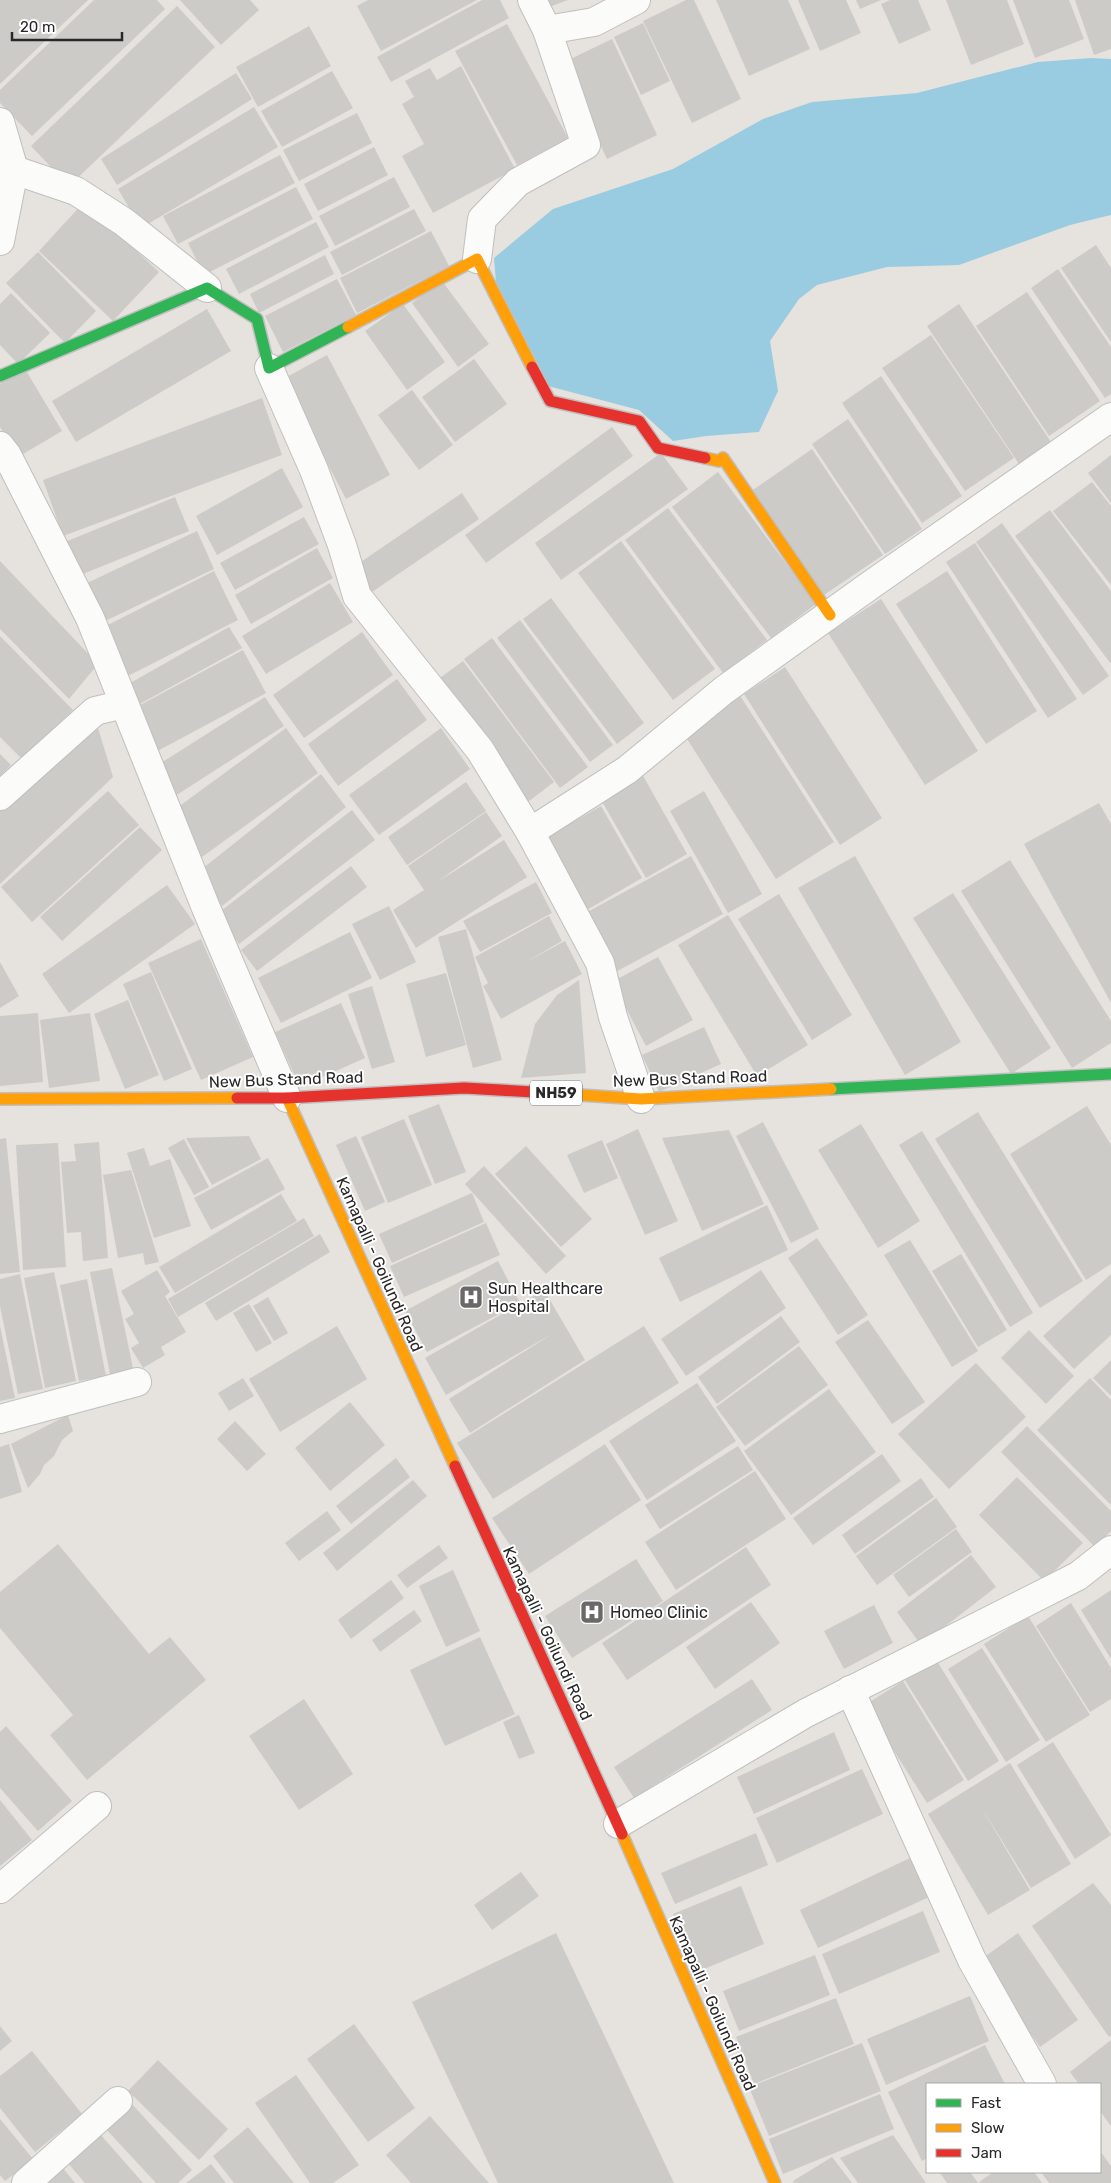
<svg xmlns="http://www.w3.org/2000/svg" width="1111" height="2183" viewBox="0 0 1111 2183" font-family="Rubik,sans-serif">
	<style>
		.water { fill: #99cce0 }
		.building { fill: #cdcbc8 }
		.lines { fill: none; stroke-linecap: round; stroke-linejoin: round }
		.street-casing { stroke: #c0bfbf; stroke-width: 30 }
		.fast-casing { stroke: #c0bfbf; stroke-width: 14 }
		.slow-casing { stroke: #c0bfbf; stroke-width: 14 }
		.jam-casing { stroke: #c0bfbf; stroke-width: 14 }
		.street { stroke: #fbfbfa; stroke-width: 28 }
		.fast { stroke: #30b455; stroke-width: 11 }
		.slow { stroke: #ff9f0a; stroke-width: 11 }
		.jam { stroke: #e5322d; stroke-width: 11 }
		.labels { text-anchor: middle; stroke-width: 4; stroke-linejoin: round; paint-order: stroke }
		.shield { fill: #fff; stroke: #686868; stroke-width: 1 }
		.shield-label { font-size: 15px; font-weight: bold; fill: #282828 }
		.street-label { font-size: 16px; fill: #282828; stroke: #fff }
		.poi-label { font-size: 16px; fill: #282828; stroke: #fff; text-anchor: start }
	</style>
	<rect width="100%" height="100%" fill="#e6e2de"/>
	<polygon class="water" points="1091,58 1111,59 1111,215 1070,225 959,265 887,267 817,285 799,299 770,341 778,391 759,432 706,436 673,441 639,410 548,386 496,283 494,258 553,209 673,169 763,119 812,102 917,93 1038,62"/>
	<g class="building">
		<polygon points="0,0 88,0 0,84"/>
		<polygon points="94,0 157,0 165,9 32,136 0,103 0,90"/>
		<polygon points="180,0 250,0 259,10 221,45"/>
		<polygon points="368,0 477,0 381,51 357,6"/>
		<polygon points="482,0 500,0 509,18 391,82 377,57"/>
		<polygon points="541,0 568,0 544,9"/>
		<polygon points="686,0 694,0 741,99 692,123 643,21"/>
		<polygon points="716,0 788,0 810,49 749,76"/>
		<polygon points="798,0 846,0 861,33 820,51"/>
		<polygon points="856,0 881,0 860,9"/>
		<polygon points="890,0 918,0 931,30 899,44 881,4"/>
		<polygon points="946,0 1007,0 1024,44 971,65"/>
		<polygon points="1013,0 1069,0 1084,39 1035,58"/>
		<polygon points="1075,0 1111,0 1111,49 1094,55"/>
		<polygon points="177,6 215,47 69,186 31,146"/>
		<polygon points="643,23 670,81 641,95 614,37"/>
		<polygon points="507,24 568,138 517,165 455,51"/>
		<polygon points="309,26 331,66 258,107 236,67"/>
		<polygon points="612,39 657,135 607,159 562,63"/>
		<polygon points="461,66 515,169 433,213 402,156 424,144 402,104 414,97 405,81 430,68 437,80"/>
		<polygon points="332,71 353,108 282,147 261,111"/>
		<polygon points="236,73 252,99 117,185 101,159"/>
		<polygon points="254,107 278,147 141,228 118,189"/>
		<polygon points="357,113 372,143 299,181 283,150"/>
		<polygon points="374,147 388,175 318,211 304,184"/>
		<polygon points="280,155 295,183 178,244 163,216"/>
		<polygon points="394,177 410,207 335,246 319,216"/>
		<polygon points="296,187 313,219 204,275 188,243"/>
		<polygon points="84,202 159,272 113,321 39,251"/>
		<polygon points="414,209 426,231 342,275 330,252"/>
		<polygon points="316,222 329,247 239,294 226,269"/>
		<polygon points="431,231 449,266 357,313 340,278"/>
		<polygon points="1096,245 1111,268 1111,342 1061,268"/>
		<polygon points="38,252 96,311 65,343 6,283"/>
		<polygon points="325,255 334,274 259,313 250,294"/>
		<polygon points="1058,269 1111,347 1111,394 1105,398 1031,288"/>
		<polygon points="337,279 356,315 283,352 265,316"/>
		<polygon points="442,281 489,344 458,367 412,303"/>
		<polygon points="1027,292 1100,401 1049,436 976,326"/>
		<polygon points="11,293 50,333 18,364 0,345 0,304"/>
		<polygon points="403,304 445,362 407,390 365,331"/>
		<polygon points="959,304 1051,442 1019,464 927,326"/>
		<polygon points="207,309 231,351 76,442 52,401"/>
		<polygon points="931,335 1014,458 965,491 882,368"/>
		<polygon points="327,355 390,475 346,499 283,379"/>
		<polygon points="474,359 507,404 455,442 422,397"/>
		<polygon points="25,369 62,431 18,457 0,427 0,384"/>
		<polygon points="881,376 962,496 922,523 842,403"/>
		<polygon points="412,390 453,445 419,470 378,415"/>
		<polygon points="262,398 282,455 63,536 43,480"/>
		<polygon points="848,419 922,529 885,554 812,444"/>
		<polygon points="612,427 633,456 486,563 465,535"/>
		<polygon points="812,449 883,555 821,597 750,492"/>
		<polygon points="661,453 688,489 561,580 535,543"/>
		<polygon points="1111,455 1111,503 1088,473"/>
		<polygon points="282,468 303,507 217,555 196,516"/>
		<polygon points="718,472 816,604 771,638 672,507"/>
		<polygon points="1092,482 1111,506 1111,585 1053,511"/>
		<polygon points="462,493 479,519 369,594 352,568"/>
		<polygon points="175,497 189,531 78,576 65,542"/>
		<polygon points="668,508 767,640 723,673 625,540"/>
		<polygon points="1050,510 1111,591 1111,664 1015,536"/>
		<polygon points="304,517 319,544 235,590 220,563"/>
		<polygon points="1002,523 1109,676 1083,695 976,542"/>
		<polygon points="197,531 214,569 103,622 85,584"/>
		<polygon points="621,541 715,669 673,700 578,573"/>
		<polygon points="975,543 1077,699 1048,718 946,562"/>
		<polygon points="317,548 333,578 251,624 235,595"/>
		<polygon points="0,561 98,664 69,699 0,629"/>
		<polygon points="214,571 238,620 124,678 100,629"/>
		<polygon points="947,571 1037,711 986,744 896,604"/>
		<polygon points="330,583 353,622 266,674 242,636"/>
		<polygon points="551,598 644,723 617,744 523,619"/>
		<polygon points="881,599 978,751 925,785 828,633"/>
		<polygon points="520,620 613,745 590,762 497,638"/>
		<polygon points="229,627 242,648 136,706 125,686"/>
		<polygon points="362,632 393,675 304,738 273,695"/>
		<polygon points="0,636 73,710 22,759 0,737"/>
		<polygon points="492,638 588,767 560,788 464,659"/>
		<polygon points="243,650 266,693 152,754 129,711"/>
		<polygon points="463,661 554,782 524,805 433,683"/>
		<polygon points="785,667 882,818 840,845 744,694"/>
		<polygon points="397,679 427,720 338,786 308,744"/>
		<polygon points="739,694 834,842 776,879 682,731"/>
		<polygon points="265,697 284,726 172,798 153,768"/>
		<polygon points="97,725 113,777 0,884 0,807"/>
		<polygon points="286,728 318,773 202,857 170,813"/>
		<polygon points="441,728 470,769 379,835 349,795"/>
		<polygon points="0,754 11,765 0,776"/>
		<polygon points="321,774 346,807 222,906 197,873"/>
		<polygon points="642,774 687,854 646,878 600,798"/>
		<polygon points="466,782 486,811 407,865 388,837"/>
		<polygon points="108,791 139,825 32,922 1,887"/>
		<polygon points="704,791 762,894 728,913 670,811"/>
		<polygon points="1099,803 1111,824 1111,1003 1024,844"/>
		<polygon points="601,806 642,878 585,911 544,839"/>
		<polygon points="352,810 375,840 239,944 217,914"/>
		<polygon points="486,812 502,836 437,882 504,840 527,877 416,948 393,910 424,890 408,866"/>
		<polygon points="140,827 162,850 62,941 40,917"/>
		<polygon points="691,856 723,914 610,975 578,917"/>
		<polygon points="855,856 961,1042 905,1075 798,888"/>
		<polygon points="1010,860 1111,1021 1111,1043 1072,1068 961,891"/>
		<polygon points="351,866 367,887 257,971 241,950"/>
		<polygon points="536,882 552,913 480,952 463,921"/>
		<polygon points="167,885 195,924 69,1013 42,974"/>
		<polygon points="953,893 1051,1048 1011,1074 913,918"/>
		<polygon points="779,894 852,1015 812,1040 738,919"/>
		<polygon points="389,906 416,962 380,980 352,924"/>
		<polygon points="728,915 808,1045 757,1076 678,945"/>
		<polygon points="549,916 562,941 524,963 565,941 582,974 501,1019 483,986 488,983 475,957"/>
		<polygon points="466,929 502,1060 473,1068 438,937"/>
		<polygon points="350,932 372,978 281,1023 258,978"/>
		<polygon points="201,939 253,1057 201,1080 148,963"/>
		<polygon points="658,957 693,1020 646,1046 612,982"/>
		<polygon points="0,962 19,996 0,1008"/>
		<polygon points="151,972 192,1069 164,1081 123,984"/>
		<polygon points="446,973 466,1045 426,1057 406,984"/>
		<polygon points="579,980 586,1073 521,1078 535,1024 557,995"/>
		<polygon points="372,986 395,1062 372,1069 348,994"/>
		<polygon points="128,1000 159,1075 125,1089 94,1014"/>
		<polygon points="341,1003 365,1058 300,1087 275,1032"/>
		<polygon points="38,1013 43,1082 0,1086 0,1016"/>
		<polygon points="90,1013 100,1081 49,1088 40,1020"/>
		<polygon points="704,1027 721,1064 659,1092 642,1055"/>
		<polygon points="439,1104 466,1172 435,1184 408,1116"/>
		<polygon points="1087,1106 1111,1145 1111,1264 1086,1280 1010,1154"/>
		<polygon points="978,1112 1083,1281 1040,1308 935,1139"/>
		<polygon points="404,1119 432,1185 388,1203 361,1137"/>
		<polygon points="763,1122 819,1229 791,1243 736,1136"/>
		<polygon points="861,1124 920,1221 878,1248 818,1150"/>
		<polygon points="638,1129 678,1221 645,1235 606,1144"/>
		<polygon points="729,1130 764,1204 702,1231 662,1138"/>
		<polygon points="922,1131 1033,1313 1010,1327 899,1145"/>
		<polygon points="249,1136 261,1159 212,1185 186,1138"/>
		<polygon points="356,1136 385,1202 365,1211 336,1145"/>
		<polygon points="6,1138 20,1272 0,1274 0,1139"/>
		<polygon points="184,1139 209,1187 194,1195 168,1148"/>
		<polygon points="602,1140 618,1178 584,1193 567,1155"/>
		<polygon points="99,1142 108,1258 83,1261 81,1232 67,1233 61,1162 76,1161 74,1144"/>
		<polygon points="58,1143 66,1267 23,1270 16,1145"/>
		<polygon points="526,1146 592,1219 561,1247 495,1174"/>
		<polygon points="144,1148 150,1166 170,1159 191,1226 154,1238 127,1153"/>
		<polygon points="268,1158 285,1189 211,1230 194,1198"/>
		<polygon points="484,1166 566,1256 546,1274 465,1184"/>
		<polygon points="131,1170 159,1262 145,1265 143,1253 118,1258 103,1175"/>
		<polygon points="472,1193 484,1222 392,1263 379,1234"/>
		<polygon points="281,1194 297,1221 175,1293 159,1267"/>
		<polygon points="767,1205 788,1250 680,1302 659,1258"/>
		<polygon points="304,1218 314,1236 178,1317 168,1299"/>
		<polygon points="486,1223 500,1255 404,1297 390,1266"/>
		<polygon points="320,1234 330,1252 216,1321 205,1303"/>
		<polygon points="817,1238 868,1315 838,1335 788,1258"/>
		<polygon points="910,1240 978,1351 952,1367 884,1255"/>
		<polygon points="961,1254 1007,1330 978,1347 932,1271"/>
		<polygon points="498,1261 520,1303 427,1352 405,1311"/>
		<polygon points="112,1268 134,1373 111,1379 90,1272"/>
		<polygon points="157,1270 170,1292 165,1296 186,1332 161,1347 165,1355 143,1368 131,1348 139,1343 125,1319 134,1314 121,1291"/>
		<polygon points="761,1270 786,1308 686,1376 661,1339"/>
		<polygon points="54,1272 76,1381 45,1388 24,1278"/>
		<polygon points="20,1274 43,1389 18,1394 0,1306 0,1279"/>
		<polygon points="1111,1274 1111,1335 1074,1369 1043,1336"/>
		<polygon points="87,1279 106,1376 79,1381 60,1285"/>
		<polygon points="544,1290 585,1360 470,1433 449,1399 552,1334 446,1395 425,1358"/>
		<polygon points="268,1297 288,1333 274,1341 253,1306"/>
		<polygon points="249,1304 272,1343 256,1352 233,1313"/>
		<polygon points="781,1316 800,1342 717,1404 698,1377"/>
		<polygon points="868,1320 925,1402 892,1424 835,1342"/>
		<polygon points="0,1326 15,1398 0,1401"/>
		<polygon points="337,1326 367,1379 280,1432 249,1379"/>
		<polygon points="644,1326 679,1383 493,1499 457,1443"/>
		<polygon points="1029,1330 1074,1376 1046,1404 1001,1358"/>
		<polygon points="799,1346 828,1385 745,1446 716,1407"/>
		<polygon points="1111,1360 1111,1396 1093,1378"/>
		<polygon points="976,1363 1026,1417 949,1489 898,1434"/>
		<polygon points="243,1378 254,1396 229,1411 218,1393"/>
		<polygon points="1090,1378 1111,1400 1111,1505 1037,1430"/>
		<polygon points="697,1383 736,1441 647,1500 609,1441"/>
		<polygon points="829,1389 876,1452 791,1515 744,1451"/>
		<polygon points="350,1402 385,1445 330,1491 295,1448"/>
		<polygon points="68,1415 73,1431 62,1440 54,1456 44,1465 40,1474 28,1488 11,1444"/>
		<polygon points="235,1421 266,1454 247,1471 217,1439"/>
		<polygon points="1027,1426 1111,1511 1111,1531 1095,1547 1001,1452"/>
		<polygon points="9,1444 22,1492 0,1499 0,1447"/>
		<polygon points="605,1444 641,1500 529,1574 492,1518"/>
		<polygon points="738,1446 753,1470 660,1529 645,1505"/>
		<polygon points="882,1454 901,1481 813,1545 793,1518"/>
		<polygon points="396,1458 410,1477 351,1524 336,1506"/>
		<polygon points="755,1471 786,1519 676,1590 645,1542"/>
		<polygon points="1017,1477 1083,1543 1044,1581 979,1515"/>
		<polygon points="921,1478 934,1497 855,1554 842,1535"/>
		<polygon points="413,1480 427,1496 337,1571 323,1553"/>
		<polygon points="936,1498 957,1527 877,1585 856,1556"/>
		<polygon points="327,1511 341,1530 299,1561 285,1543"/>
		<polygon points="956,1529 972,1552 909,1597 893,1575"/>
		<polygon points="58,1544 149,1654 170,1637 206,1680 87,1780 50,1735 73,1715 0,1628 0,1592"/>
		<polygon points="439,1545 448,1558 407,1588 397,1575"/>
		<polygon points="746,1547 771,1585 627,1680 602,1643"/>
		<polygon points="971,1555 996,1587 921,1645 897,1612"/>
		<polygon points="636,1559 663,1601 572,1658 545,1616"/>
		<polygon points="453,1570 480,1631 446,1647 419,1586"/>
		<polygon points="391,1580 404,1598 351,1639 338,1620"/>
		<polygon points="1111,1590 1111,1659 1081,1610"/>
		<polygon points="751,1602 780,1643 715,1689 686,1647"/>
		<polygon points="1071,1603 1111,1668 1111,1699 1090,1712 1036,1626"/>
		<polygon points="874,1605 893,1643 844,1669 824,1631"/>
		<polygon points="414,1610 422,1621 380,1652 372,1640"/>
		<polygon points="1028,1616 1090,1715 1046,1742 984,1644"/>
		<polygon points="480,1637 515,1714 445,1746 410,1670"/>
		<polygon points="982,1648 1040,1740 1006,1762 948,1669"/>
		<polygon points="935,1658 999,1761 968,1781 903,1677"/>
		<polygon points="752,1679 772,1710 634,1798 614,1767"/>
		<polygon points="903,1681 964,1780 927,1803 865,1705"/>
		<polygon points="304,1699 353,1774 299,1810 249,1736"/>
		<polygon points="519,1715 535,1753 519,1759 503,1722"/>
		<polygon points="6,1726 72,1801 38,1831 0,1788 0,1732"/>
		<polygon points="834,1732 850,1770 754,1814 737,1777"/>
		<polygon points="1053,1742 1111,1835 1075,1859 1017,1765"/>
		<polygon points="1010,1763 1071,1864 1031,1888 980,1805 1030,1890 988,1915 928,1814"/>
		<polygon points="862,1769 883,1814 777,1863 756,1818"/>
		<polygon points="0,1800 32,1840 0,1866"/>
		<polygon points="756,1833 768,1865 675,1904 661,1873"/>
		<polygon points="910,1858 929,1897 818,1948 800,1910"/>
		<polygon points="521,1872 539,1896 492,1930 474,1905"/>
		<polygon points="1093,1883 1111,1905 1111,2035 1109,2037 1032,1926"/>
		<polygon points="741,1886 764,1944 697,1972 673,1914"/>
		<polygon points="923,1911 940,1952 839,1994 822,1954"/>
		<polygon points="556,1933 674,2183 498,2183 412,2002"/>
		<polygon points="1018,1933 1078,2020 1040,2047 980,1960"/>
		<polygon points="815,1955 830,1995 739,2031 723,1991"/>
		<polygon points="970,1996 989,2041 886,2085 867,2039"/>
		<polygon points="836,1998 854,2044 754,2084 736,2037"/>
		<polygon points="354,2024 415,2108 368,2142 307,2059"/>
		<polygon points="0,2026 12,2041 0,2051"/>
		<polygon points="1111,2040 1111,2126 1100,2111 1100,2084 1079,2084 1070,2072"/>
		<polygon points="862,2043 881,2091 769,2136 749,2087"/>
		<polygon points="985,2045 1005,2084 927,2084 927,2158 922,2161 888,2092"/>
		<polygon points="32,2051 82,2114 35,2152 0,2108 0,2076"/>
		<polygon points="158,2060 228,2129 199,2160 128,2091"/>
		<polygon points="296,2075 359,2165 333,2183 310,2183 255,2103"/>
		<polygon points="880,2094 894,2129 783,2174 769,2139"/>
		<polygon points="131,2103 192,2170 178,2183 156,2183 105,2128"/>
		<polygon points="430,2116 489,2183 411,2183 386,2155"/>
		<polygon points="0,2119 33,2159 5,2181 0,2175"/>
		<polygon points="248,2127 294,2183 234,2183 213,2156"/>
		<polygon points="100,2134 143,2183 85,2183 67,2162"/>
		<polygon points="893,2135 926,2183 858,2183 840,2158"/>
		<polygon points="1100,2151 1111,2166 1111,2183 1049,2183 1041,2172 1100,2172"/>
		<polygon points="832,2157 852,2183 794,2183 793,2181"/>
		<polygon points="211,2164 226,2183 186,2183"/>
		<polygon points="63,2168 75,2183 45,2183"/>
		<polygon points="942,2172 970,2172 978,2183 993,2172 1034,2172 1042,2183 947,2183 940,2173"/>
	</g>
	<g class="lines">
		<g class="street-casing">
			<g id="street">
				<polyline points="547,30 594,22 636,0"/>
				<polyline points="0,122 14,170 0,241"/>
				<polyline points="14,170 76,191 124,222 207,288"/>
				<polyline points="477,259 482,219 518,182 586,145 547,30 532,0"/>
				<polyline points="269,368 314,470 342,545 357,596 480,750 530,832"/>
				<polyline points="0,446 7,455 90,618 206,908 287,1098"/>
				<polyline points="0,796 95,711 124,704"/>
				<polyline points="641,1099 613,1017 600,963 530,832 627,770 724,690 872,584 1111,417"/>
				<polyline points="0,1419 137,1382"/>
				<polyline points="850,1690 972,1960 1042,2084"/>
				<polyline points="618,1824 806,1713 1078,1576 1111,1550"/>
				<polyline points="0,1889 97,1806"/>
				<polyline points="26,2183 118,2101"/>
			</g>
		</g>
		<g class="fast-casing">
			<g id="fast">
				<polyline points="0,376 207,288 257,319 269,368 348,327"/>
				<polyline points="831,1089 1111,1074"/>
			</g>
		</g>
		<g class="slow-casing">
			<g id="slow">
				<polyline points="348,327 477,259 532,367"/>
				<polyline points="705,458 719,461 723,458 830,615"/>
				<polyline points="534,1092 641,1099 831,1089"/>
				<polyline points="287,1098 455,1466"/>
				<polyline points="0,1099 237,1098"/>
				<polyline points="622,1834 775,2183"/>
			</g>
		</g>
		<g class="jam-casing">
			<g id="jam">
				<polyline points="532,367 550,401 639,421 658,448 705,458"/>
				<polyline points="237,1098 287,1098 464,1088 534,1092"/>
				<polyline points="455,1466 622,1834"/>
			</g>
		</g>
		<use href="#street" class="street"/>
		<use href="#fast" class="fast"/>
		<use href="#slow" class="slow"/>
		<use href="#jam" class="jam"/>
	</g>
	<defs>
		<g id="hospital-square" transform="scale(1.25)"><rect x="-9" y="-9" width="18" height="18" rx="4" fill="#6a6968" stroke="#fff"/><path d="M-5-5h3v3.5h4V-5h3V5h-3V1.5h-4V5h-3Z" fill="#fff"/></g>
	</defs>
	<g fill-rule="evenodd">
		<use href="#hospital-square" x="471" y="1297"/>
		<use href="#hospital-square" x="592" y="1612"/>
	</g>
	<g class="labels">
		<rect class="shield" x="530" y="1080.5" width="52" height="25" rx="4"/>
		<g class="shield-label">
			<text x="556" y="1098">NH59</text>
		</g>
		<g class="street-label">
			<text transform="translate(690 1078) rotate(-2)" y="6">New Bus Stand Road</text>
			<text transform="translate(286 1079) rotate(-2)" y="6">New Bus Stand Road</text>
			<text transform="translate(380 1264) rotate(66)" y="6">Kamapalli - Goilundi Road</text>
			<text transform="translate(548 1633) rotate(65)" y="6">Kamapalli - Goilundi Road</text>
			<text transform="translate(713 2003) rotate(66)" y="6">Kamapalli - Goilundi Road</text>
		</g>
		<g class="poi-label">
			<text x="488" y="1294">Sun Healthcare<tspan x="488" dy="18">Hospital</tspan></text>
			<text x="610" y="1618">Homeo Clinic</text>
		</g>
	</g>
	<rect x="926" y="2083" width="175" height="90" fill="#ffffff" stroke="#a9a9a9"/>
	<rect x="936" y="2099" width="25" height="8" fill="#30b455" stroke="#a9a9a9"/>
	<text x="971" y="2108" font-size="15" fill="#282828">Fast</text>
	<rect x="936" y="2124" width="25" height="8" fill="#ff9f0a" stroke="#a9a9a9"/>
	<text x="971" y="2133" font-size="15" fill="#282828">Slow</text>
	<rect x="936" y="2149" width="25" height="8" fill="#e5322d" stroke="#a9a9a9"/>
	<text x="971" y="2158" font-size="15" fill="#282828">Jam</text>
	<path d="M12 32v8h110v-8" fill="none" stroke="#282828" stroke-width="2.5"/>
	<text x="20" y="32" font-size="15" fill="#282828" stroke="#ffffff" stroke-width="4" paint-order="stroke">20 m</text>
</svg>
